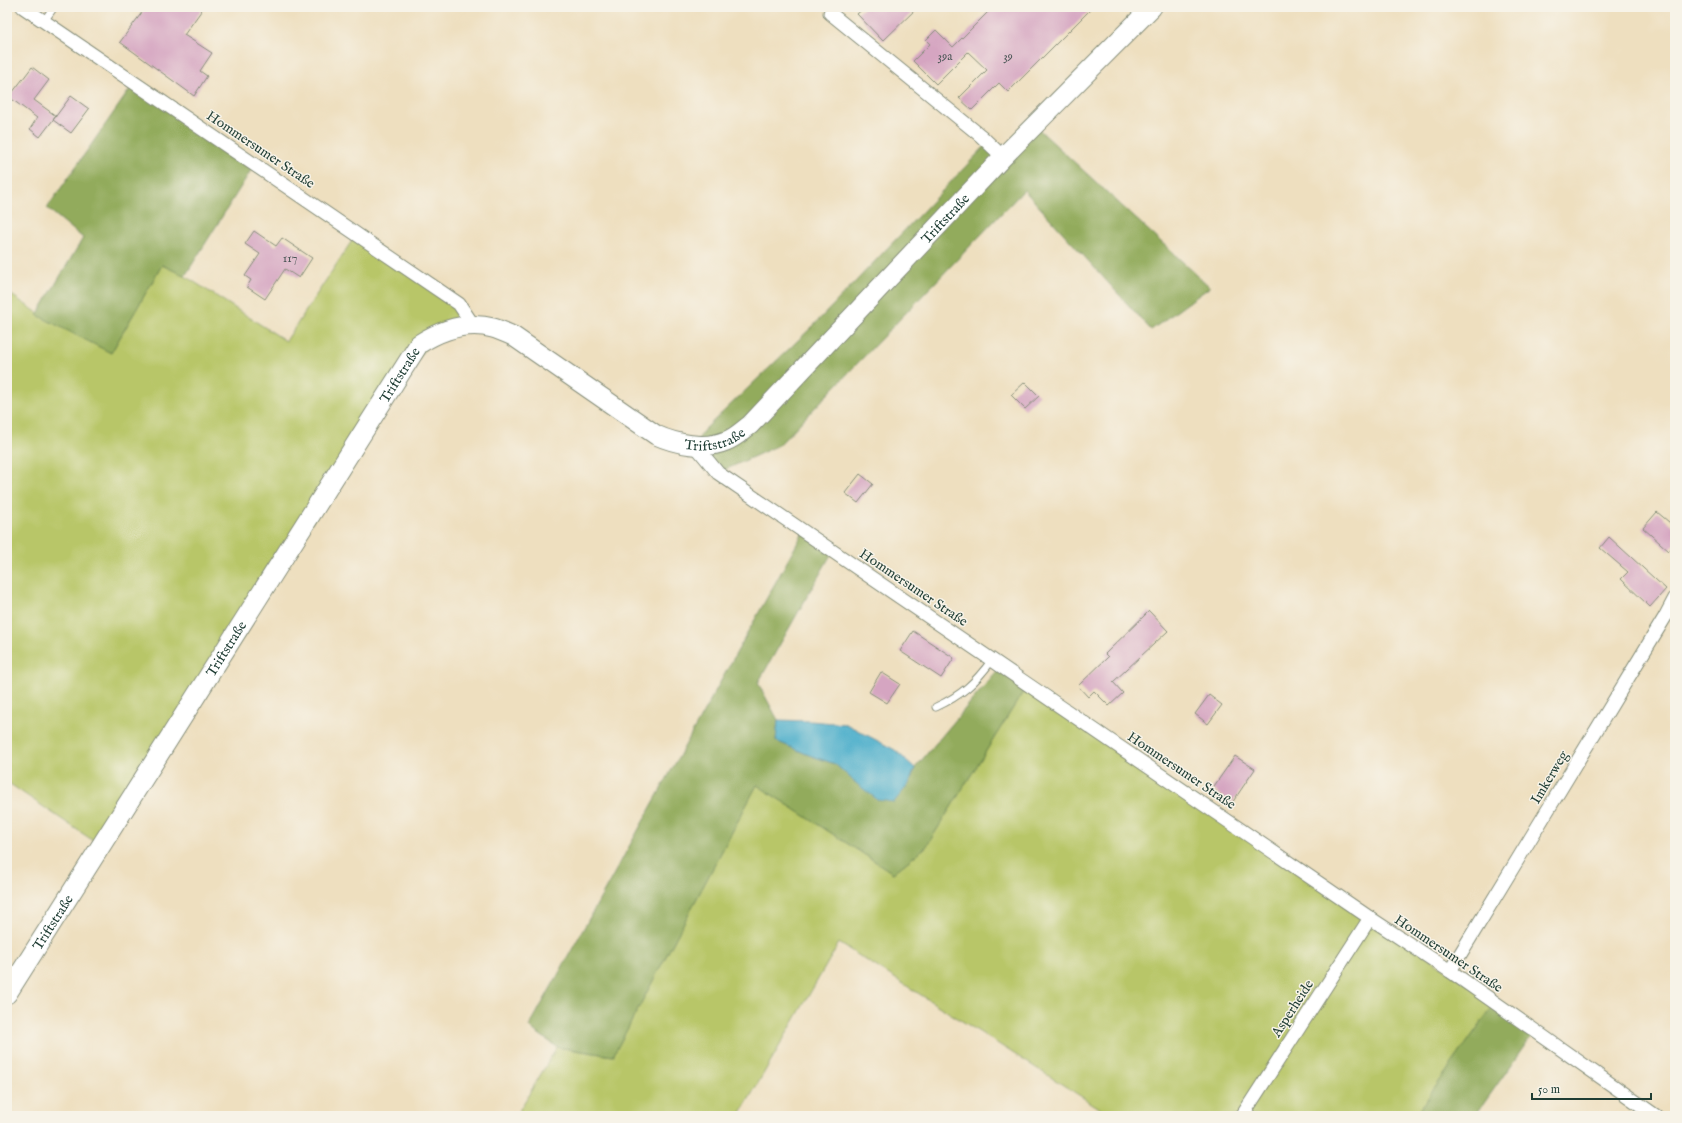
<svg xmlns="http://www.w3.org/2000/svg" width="1682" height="1123" viewBox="0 0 1682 1123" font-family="'IM FELL English',serif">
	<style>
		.green { fill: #b8c668; stroke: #6c824e }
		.forest { fill: #92ab5c; stroke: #587448 }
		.water { fill: #4caecb; stroke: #367680 }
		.building { fill: #d5a5c1 }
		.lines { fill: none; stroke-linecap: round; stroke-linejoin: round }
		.lane-casing { stroke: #868e7a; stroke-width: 9 }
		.street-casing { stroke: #868e7a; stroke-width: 15 }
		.secondary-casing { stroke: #868e7a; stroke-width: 21 }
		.lane { stroke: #fff; stroke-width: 7 }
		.street { stroke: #fff; stroke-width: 13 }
		.secondary { stroke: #fff; stroke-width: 19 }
		.labels { text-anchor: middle; stroke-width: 3; stroke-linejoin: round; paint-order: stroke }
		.number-label { font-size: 12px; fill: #4c5757 }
		.street-label { font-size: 14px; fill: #1f3d34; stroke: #f7f3e8 }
	</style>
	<rect width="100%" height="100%" fill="#f7f3e8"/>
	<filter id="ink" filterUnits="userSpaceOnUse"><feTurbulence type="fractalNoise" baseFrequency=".025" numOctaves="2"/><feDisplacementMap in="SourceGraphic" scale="8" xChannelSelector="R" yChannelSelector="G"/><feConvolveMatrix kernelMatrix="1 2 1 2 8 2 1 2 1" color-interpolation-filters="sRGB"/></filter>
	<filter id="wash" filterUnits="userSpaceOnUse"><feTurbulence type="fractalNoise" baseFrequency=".012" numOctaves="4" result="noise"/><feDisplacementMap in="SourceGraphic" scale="16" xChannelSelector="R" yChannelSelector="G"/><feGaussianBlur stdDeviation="0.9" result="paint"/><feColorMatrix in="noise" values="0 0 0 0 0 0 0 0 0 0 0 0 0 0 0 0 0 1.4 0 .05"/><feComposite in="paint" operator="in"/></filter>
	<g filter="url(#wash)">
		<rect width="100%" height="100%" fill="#eedfbf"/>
		<g class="green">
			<polygon points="357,233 459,304 473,325 434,335 101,846 7,782 7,292 38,313 111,353 162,265 185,276 286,341"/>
			<polygon points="1028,684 1495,1003 1415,1116 1112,1116 839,943 739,1116 516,1116 557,1047 613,1056 757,785 893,873 926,847"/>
		</g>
		<g class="forest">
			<polygon points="135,82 255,164 185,276 162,265 111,353 37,315 83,238 47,208"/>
			<polygon points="1034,125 1210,287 1151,330 1024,190 779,445 718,473 695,445 703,431 813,326 988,143 1003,157"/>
			<polygon points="804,531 833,551 758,683 778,720 776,741 809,755 835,764 857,784 909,784 915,768 1001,666 1028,684 926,847 893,873 757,785 613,1056 557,1047 529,1027"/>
			<polygon points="1495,1003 1535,1031 1475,1116 1415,1116"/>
		</g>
		<polygon class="water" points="778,720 810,721 846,724 895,750 915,768 909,784 894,802 878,800 857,784 835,764 809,755 776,741"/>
		<g id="blocks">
			<g class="building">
				<polygon points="146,7 204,7 184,35 212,53 200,71 207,76 194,96 120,42"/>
				<polygon points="865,7 918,7 883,41 857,14"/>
				<polygon points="993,7 1093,7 1008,92 999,83 972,110 959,98 987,70 968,52 936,84 913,61 930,44 926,40 936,30 953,47"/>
				<polygon points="32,67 49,80 34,100 56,116 40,137 30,129 37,118 9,97"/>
				<polygon points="71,96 89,109 71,133 53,120"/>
				<polygon points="254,231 276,246 282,238 312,258 299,278 285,269 265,299 247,287 251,280 245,276 260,254 245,244"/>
				<polygon points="1025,382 1039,396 1025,409 1011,395"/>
				<polygon points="860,474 873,484 858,503 845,493"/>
				<polygon points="1657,512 1675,527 1675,544 1669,551 1643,528"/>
				<polygon points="1609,537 1666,589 1650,607 1621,579 1628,572 1600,548"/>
				<polygon points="1149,611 1168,631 1113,682 1123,693 1109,706 1094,691 1088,697 1078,686 1108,657 1105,654"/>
				<polygon points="913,631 954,658 941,678 900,651"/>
				<polygon points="881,672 900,684 887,703 869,692"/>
				<polygon points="1209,695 1222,705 1208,724 1195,714"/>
				<polygon points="1235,756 1255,769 1232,803 1212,789"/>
			</g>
		</g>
	</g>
	<g filter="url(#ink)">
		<use href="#blocks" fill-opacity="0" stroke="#868e7a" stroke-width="1"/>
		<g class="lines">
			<g class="lane-casing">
				<g id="lane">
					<polyline points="44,21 54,7"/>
					<path d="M936 707C962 695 975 683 992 660"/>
				</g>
			</g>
			<g class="street-casing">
				<g id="street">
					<polyline points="23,7 459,304 473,325"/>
					<polyline points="830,13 981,136 1003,157"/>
					<polyline points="695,445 718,473 1370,918 1450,971 1656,1116"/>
					<polyline points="1450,971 1665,617 1675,598"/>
					<polyline points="1242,1116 1370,918"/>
				</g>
			</g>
			<g class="secondary-casing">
				<g id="secondary">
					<path id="s1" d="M7 994 419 344C441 330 467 321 493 328 500 330 506 333 513 336L656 435C676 444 705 450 726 441 735 438 743 430 750 425L1003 157 1152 7"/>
				</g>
			</g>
			<use href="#lane" class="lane"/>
			<use href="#street" class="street"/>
			<use href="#secondary" class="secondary"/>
		</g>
	</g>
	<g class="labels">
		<g class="number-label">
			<text x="945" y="60">39a</text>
			<text x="1008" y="60">39</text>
			<text x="290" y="262">117</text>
		</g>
		<g class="street-label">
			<text transform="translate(261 149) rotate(34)" y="5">Hommersumer Straße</text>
			<text dy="5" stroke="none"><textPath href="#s1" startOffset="1428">Triftstraße</textPath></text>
			<text dy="5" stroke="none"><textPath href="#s1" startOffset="733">Triftstraße</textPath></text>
			<text dy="5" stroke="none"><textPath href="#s1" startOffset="1104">Triftstraße</textPath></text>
			<text transform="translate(914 587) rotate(34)" y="5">Hommersumer Straße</text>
			<text dy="5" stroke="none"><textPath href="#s1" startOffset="409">Triftstraße</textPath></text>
			<text transform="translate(1182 770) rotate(34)" y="5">Hommersumer Straße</text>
			<text transform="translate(1549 777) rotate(-59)" y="5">Imkerweg</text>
			<text dy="5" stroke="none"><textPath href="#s1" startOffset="85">Triftstraße</textPath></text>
			<text transform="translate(1449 953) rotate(34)" y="5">Hommersumer Straße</text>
			<text transform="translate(1292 1008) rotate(-57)" y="5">Asperheide</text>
		</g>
	</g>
	<rect width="1682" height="1123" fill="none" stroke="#f7f3e8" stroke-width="24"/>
	<path d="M1532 1093v6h119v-6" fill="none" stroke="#1f3d34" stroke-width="2"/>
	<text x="1538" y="1093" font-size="12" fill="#1f3d34" stroke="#f7f3e8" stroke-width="3" paint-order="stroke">50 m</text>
</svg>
